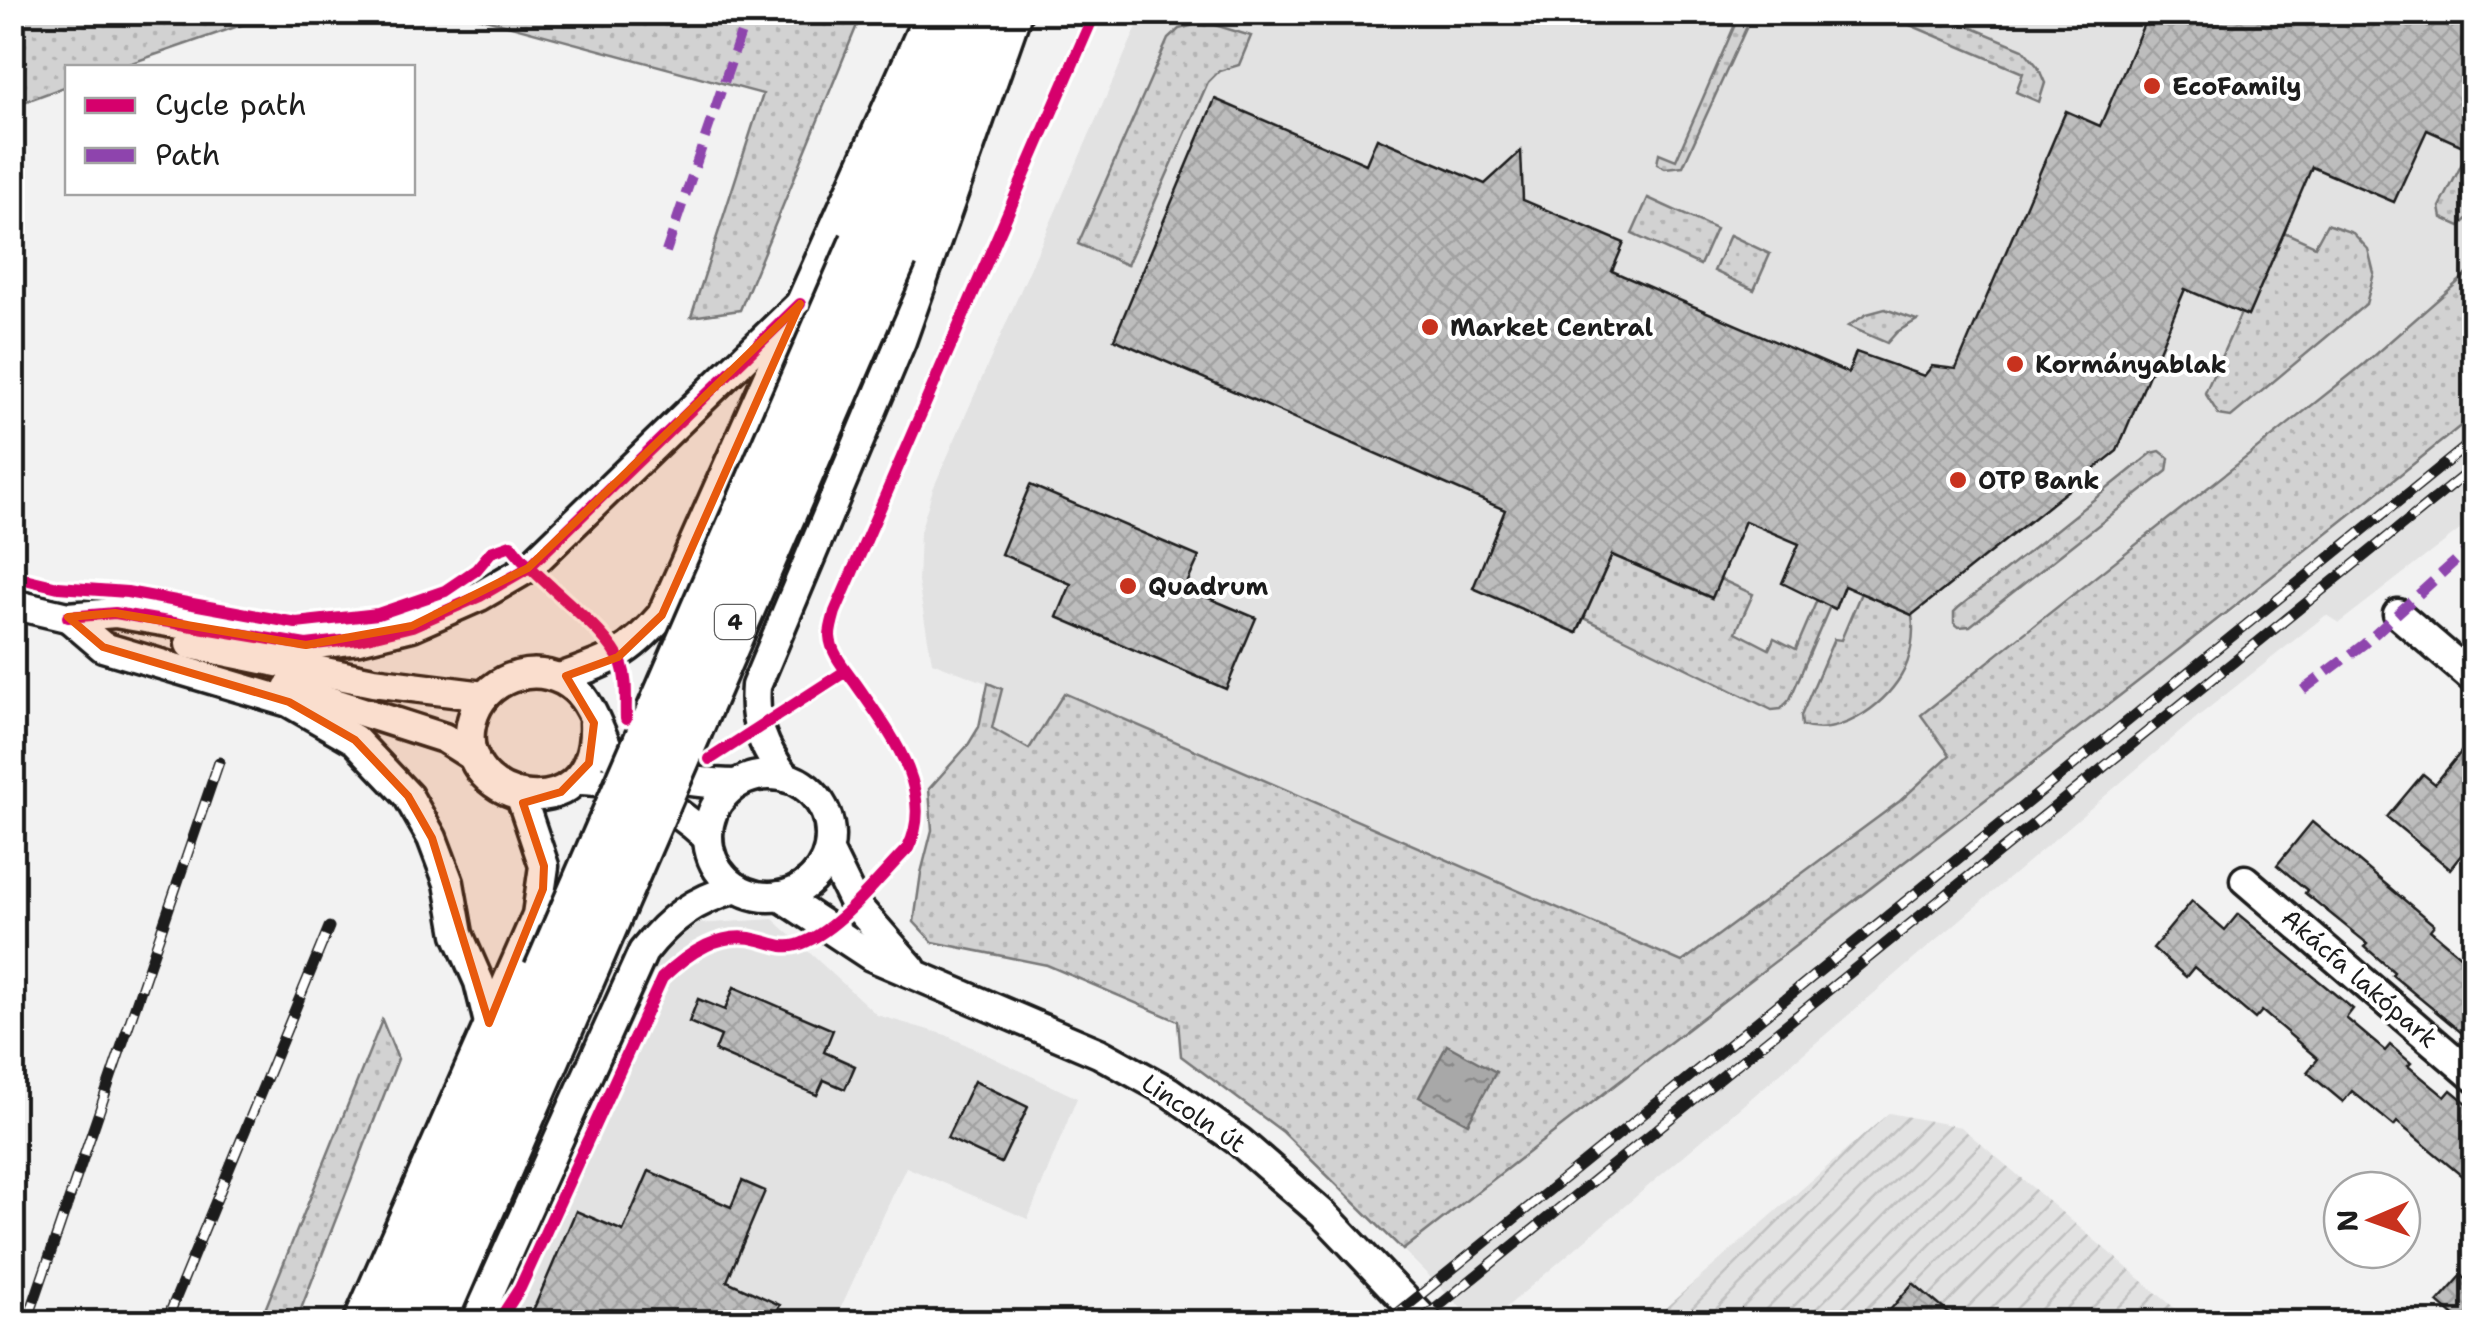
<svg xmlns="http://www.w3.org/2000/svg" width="2487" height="1335" viewBox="0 0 2487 1335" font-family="'Shantell Sans',sans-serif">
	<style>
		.built { fill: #e2e2e2 }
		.industrial { fill: url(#industrial-furrows) }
		.grass { fill: url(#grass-dots); stroke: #777; stroke-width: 2.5 }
		.water { fill: url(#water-ripples); stroke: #707070; stroke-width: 2.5 }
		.building { fill: url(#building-cross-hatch); stroke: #1c1c1c; stroke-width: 2.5 }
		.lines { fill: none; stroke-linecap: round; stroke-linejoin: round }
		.minor-casing { stroke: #1c1c1c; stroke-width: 35 }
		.primary-casing { stroke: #1c1c1c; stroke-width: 52 }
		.minor { stroke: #fff; stroke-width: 28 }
		.primary { stroke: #fff; stroke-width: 45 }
		.rail-casing { stroke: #1c1c1c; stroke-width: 11 }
		.rail { stroke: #fff; stroke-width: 8; stroke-dasharray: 22; stroke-linecap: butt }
		.primary-bridge-casing { stroke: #1c1c1c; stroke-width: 52; stroke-linecap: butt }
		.primary-bridge { stroke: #fff; stroke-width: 45 }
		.quiet { stroke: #8e44ad; stroke-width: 10; stroke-dasharray: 20 10; stroke-linecap: butt }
		.cycleway-casing { stroke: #fff; stroke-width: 19 }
		.cycleway { stroke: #d6006c; stroke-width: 12 }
		.marked { fill: #e8590c; fill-opacity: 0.2; stroke: #e8590c; stroke-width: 8; stroke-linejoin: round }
		.poi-dot { fill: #c8321e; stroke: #fff; stroke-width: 4 }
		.labels { text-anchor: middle; stroke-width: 8; stroke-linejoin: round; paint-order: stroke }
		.shield { fill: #fff; stroke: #606060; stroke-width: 2.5 }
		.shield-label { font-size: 22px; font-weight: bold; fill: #1c1c1c }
		.poi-label { font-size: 25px; font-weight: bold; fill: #1c1c1c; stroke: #fff; text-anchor: start }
		.street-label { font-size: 25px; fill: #1c1c1c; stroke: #fff }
	</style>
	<defs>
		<pattern id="industrial-furrows" width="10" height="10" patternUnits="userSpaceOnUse" patternTransform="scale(2.5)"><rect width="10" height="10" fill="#e2e2e2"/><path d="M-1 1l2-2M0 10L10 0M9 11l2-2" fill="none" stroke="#c1c1c1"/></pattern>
		<pattern id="grass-dots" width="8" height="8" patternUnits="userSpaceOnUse" patternTransform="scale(2.5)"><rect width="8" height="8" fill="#d2d2d2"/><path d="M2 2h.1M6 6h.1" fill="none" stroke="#b4b4b4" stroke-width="1.8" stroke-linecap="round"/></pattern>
		<pattern id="water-ripples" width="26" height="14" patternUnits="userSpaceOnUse" patternTransform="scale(2.5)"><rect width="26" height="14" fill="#a8a8a8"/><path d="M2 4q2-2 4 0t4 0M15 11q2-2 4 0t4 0" fill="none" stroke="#888"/></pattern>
		<pattern id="building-cross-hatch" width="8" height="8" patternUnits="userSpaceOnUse" patternTransform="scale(2.5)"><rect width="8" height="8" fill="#bdbdbd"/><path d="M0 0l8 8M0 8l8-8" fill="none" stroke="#a2a2a2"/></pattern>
	</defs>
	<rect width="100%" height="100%" fill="#f2f2f2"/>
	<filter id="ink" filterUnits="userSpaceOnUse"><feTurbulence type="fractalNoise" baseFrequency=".01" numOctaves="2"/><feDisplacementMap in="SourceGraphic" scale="20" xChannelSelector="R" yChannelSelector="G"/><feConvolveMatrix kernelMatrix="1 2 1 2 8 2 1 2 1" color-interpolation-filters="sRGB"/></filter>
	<g filter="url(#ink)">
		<g class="built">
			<polygon points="1143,13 2474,13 2474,268 2364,364 1922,715 1951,755 1900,801 1682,963 1064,693 1029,749 991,728 1002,689 932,662 918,582 920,532 933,489"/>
			<polygon points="2474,415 2474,519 2339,623 2326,615 2201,714 1489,1322 1475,1322 1403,1250 1715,1004 2242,603"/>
			<polygon points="773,919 877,1015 946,1035 1077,1098 1028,1219 906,1167 834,1322 493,1322 664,946 697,924"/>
		</g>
		<polygon class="industrial" points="1889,1113 1961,1127 2191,1322 1649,1322"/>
		<g class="grass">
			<polygon points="12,13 13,12 276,13 120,67 68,68 67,86 13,106"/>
			<polygon points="463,13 862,13 740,310 691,317 763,94"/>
			<polygon points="1740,13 1753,13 1683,166 1665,168 1657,164 1659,153 1676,160"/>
			<polygon points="1882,13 1937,13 2023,49 2038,67 2045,83 2039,102 2016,92 2023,73"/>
			<polygon points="1205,22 1251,36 1239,65 1219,71 1208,82 1127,265 1078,244 1168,39 1179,29"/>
			<polygon points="2474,140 2474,213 2460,226 2442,218 2440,207"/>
			<polygon points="1648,198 1716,229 1700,265 1632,234"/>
			<polygon points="2327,224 2353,233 2368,249 2374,273 2366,304 2231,417 2219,415 2205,393 2241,313 2248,315 2284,232 2315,246"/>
			<polygon points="1730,235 1770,254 1754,290 1714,271"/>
			<path d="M2474 268V415C2123 700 1759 970 1403 1250L1283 1132 1181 1056 1178 1021 1047 965 933 942 914 922 921 873 932 830 929 789 968 745 979 727 988 683 1002 689 992 728 1029 749 1064 693 1682 962 1900 801 1950 755 1921 715 2364 364Z"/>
			<polygon points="1885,309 1917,320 1897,332 1887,343 1848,326 1867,314"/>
			<polygon points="2160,451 2169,458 2167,471 1970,626 1959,627 1954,623 1954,612 1958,608 2152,453"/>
			<polygon points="1612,555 1711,598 1720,579 1753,594 1736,632 1769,649 1774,638 1796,649 1817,600 1830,606 1790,699 1781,709 1772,710 1584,618"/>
			<path d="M1861 593 1912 615C1915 634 1911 660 1901 676 1882 707 1839 738 1802 726L1801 716 1834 639 1841 640Z"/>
			<polygon points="382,1020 398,1059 296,1322 260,1322"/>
		</g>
		<polygon class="water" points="1447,1045 1496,1072 1468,1123 1419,1097"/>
		<g class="building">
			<polygon points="2149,12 2474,12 2474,151 2427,130 2394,202 2312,167 2248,316 2185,289 2117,451 1912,615 1844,586 1835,609 1782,583 1799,544 1745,521 1712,598 1612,555 1577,633 1473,588 1505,510 1114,339 1215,99 1366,164 1377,138 1485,184 1521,151 1523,200 1624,243 1612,271 1848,373 1856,352 1924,376 1932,366 1956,369 2066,111 2100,126"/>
			<polygon points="1030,485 1199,557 1185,588 1256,618 1226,689 1057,617 1071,584 1001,554"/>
			<polygon points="2474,736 2474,839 2450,869 2387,817 2423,774 2435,784"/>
			<polygon points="2312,822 2434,925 2430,930 2474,967 2474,1043 2392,975 2394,972 2365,947 2368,944 2305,893 2307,890 2277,865"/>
			<polygon points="2192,901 2225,930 2238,914 2353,1009 2346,1018 2385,1051 2390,1045 2411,1063 2408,1066 2445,1097 2451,1090 2474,1109 2474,1186 2397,1122 2394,1126 2352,1091 2343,1102 2307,1072 2318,1059 2262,1011 2255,1019 2194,967 2186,977 2153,948"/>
			<polygon points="734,987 833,1030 824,1052 855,1066 845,1089 824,1080 817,1095 715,1051 721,1036 689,1022 698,999 725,1010"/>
			<polygon points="974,1081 1028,1107 1001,1163 947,1138"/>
			<polygon points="649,1171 731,1207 742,1181 765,1191 727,1281 780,1305 772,1322 528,1322 576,1211 623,1231"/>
			<polygon points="2462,1275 2474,1287 2474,1322 2461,1322 2438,1302"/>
			<polygon points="1913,1283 1959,1322 1880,1322"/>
		</g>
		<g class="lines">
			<g class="minor-casing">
				<g id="minor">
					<polyline points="12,604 84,621"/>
					<polyline points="2398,614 2474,679"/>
					<polyline points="68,617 115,613 306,645 359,639 412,626 480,596 528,568 800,304"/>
					<polyline points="68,617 103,647 289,702 355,740 408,796 432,838 449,883 458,934 479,982 489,1023"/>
					<polyline points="190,644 373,682 484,696"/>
					<path d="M560 678C608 661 627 656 662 615L930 12"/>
					<polyline points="288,688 444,738 474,757"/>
					<path d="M594 723C599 839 442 803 474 714 489 674 543 660 575 689 592 704 600 734 611 755 662 777 681 783 736 784"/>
					<circle cx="769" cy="836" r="61"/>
					<path d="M785 777C763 747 753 723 756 686L901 341 1017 12"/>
					<path d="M578 780C627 779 673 805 708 838"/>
					<polyline points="829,852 854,903 911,968"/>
					<polyline points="2245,880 2474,1077"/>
					<polyline points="780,896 871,956 1099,1053 1168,1091 1240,1142 1324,1215 1426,1322"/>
					<polyline points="358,1322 537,915 544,866 521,797"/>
					<path d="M476 1322 643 952C670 918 694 900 737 888"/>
				</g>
			</g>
			<g class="primary-casing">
				<g id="primary">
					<polyline points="863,243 959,12"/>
					<polyline points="894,256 995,12"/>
					<polyline points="394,1322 547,972"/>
					<polyline points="432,1322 577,988"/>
				</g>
			</g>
			<use href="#minor" class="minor"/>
			<use href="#primary" class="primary"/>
			<g class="rail-casing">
				<g id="rail">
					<polyline points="27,1322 219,762"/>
					<polyline points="166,1322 329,927"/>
					<polyline points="1387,1322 2474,440"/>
					<polyline points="1419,1322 2474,467"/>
				</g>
			</g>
			<use href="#rail" class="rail"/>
			<g class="primary-bridge-casing">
				<g id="primary-bridge">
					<polyline points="547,972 863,243"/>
					<polyline points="577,988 894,256"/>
				</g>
			</g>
			<use href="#primary-bridge" class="primary-bridge"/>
			<g class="quiet">
				<polyline points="666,252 748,12"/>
				<polyline points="2303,690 2364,644 2474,544"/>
			</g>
			<g class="cycleway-casing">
				<g id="cycleway">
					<path d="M12 576 58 587 127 592 296 623 378 614 445 591 476 570 491 552 511 545C538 583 608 628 622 665 628 682 625 701 626 719"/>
					<polyline points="68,617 115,613 306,645 359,639 412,626 480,596 528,568 800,304"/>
					<polyline points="710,759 846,671"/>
					<path d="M498 1322 520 1288 662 978C688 953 722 929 759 940 772 943 783 949 797 945 837 933 878 878 908 848 937 791 888 730 856 684 846 670 831 654 830 636 830 629 833 619 835 612L1095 12"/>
				</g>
			</g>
			<use href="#cycleway" class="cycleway"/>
		</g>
	</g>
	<path class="marked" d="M800 304 662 615 618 657 566 676 594 723 589 763 561 792 523 803 544 866 543 889 489 1023 432 838 408 796 355 740 289 702 103 647 68 617 115 613 306 645 412 626 528 568Z"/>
	<g class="poi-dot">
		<circle cx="2152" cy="86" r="10"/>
		<circle cx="1430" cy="327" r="10"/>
		<circle cx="2015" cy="364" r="10"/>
		<circle cx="1958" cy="480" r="10"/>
		<circle cx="1128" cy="586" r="10"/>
	</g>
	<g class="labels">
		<rect class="shield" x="715" y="605" width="40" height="34" rx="8"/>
		<g class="shield-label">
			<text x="735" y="630">4</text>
		</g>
		<g class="poi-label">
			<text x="2172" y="95">EcoFamily</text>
			<text x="1450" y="336">Market Central</text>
			<text x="2035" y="373">Kormányablak</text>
			<text x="1978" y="489">OTP Bank</text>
			<text x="1148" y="595">Quadrum</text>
		</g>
		<g class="street-label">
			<text transform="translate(2360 978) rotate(41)" y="9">Akácfa lakópark</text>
			<text transform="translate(1194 1113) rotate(34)" y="9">Lincoln út</text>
		</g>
	</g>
	<rect width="2487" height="1335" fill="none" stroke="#fff" stroke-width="50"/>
	<rect x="25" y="25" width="2437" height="1285" fill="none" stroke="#1c1c1c" stroke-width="4" filter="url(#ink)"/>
	<rect x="65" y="65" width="350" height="130" fill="#ffffff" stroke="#a4a4a4" stroke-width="2.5"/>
	<rect x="85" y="98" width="50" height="15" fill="#d6006c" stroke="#a4a4a4" stroke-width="2.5"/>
	<text x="155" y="115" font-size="30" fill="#1c1c1c">Cycle path</text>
	<rect x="85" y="148" width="50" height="15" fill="#8e44ad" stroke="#a4a4a4" stroke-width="2.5"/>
	<text x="155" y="165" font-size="30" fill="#1c1c1c">Path</text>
	<g transform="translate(2372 1220) rotate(268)"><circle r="48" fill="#ffffff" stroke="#a4a4a4" stroke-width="2.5"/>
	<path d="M0-8L18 38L0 25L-18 38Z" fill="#c8321e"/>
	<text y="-15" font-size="28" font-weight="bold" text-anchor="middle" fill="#1c1c1c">N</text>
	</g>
</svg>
